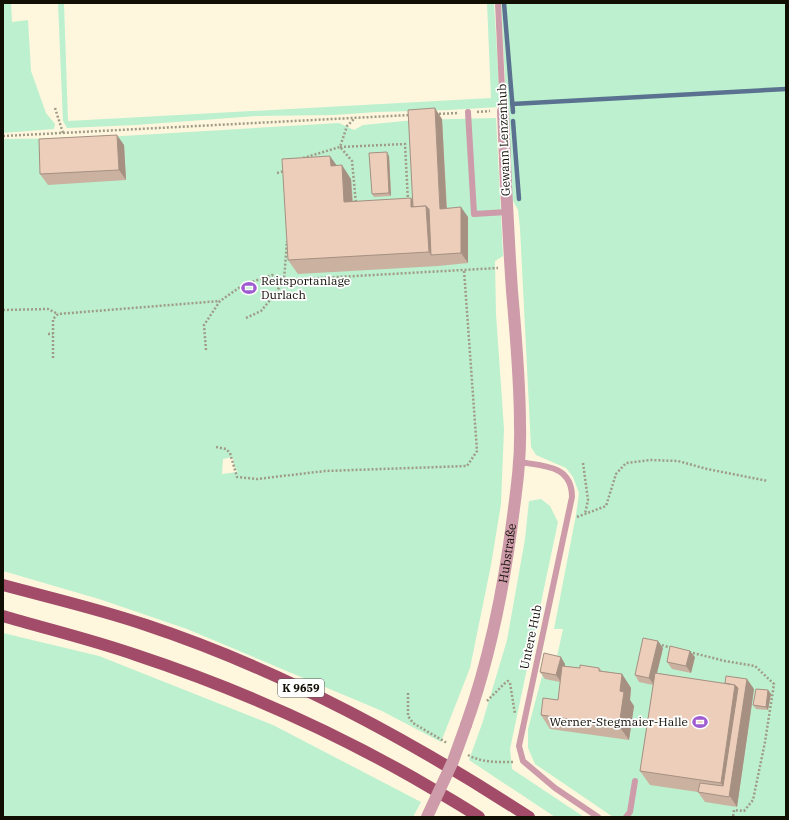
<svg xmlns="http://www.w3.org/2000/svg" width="789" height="820" viewBox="0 0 789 820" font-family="'IBM Plex Serif',serif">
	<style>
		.green { fill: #bcf0cf; fill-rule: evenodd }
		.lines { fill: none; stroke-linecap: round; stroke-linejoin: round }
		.stream { stroke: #5a728f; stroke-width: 4.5 }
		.path { stroke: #a09b87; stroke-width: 2.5; stroke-dasharray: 2 2; stroke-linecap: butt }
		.lane { stroke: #cd9ba9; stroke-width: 6 }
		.street { stroke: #cd9ba9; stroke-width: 12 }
		.primary { stroke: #a24c69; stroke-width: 12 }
		.street-bridge { stroke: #cd9ba9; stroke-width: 12 }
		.wall { fill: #cbb1a0 }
		.shaded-wall { fill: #a59082 }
		.building { fill: #ecceba; stroke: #a59082 }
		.labels { text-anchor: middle; stroke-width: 3.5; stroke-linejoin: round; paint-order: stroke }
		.shield { fill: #fff; stroke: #58564f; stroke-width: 1 }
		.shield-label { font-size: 11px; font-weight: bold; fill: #110e04 }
		.street-label { font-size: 12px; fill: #110e04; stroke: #fff }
		.poi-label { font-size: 12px; fill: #110e04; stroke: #fff; text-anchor: start }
	</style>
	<rect width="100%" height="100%" fill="#fef7dd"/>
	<g class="green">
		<polygon points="3,3 11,3 12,22 28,20 31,71 46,113 55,124 54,129 3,133"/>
		<polygon points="58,3 64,3 68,121 491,98 487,3 494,3 500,100 499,107 449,110 377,112 334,115 256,116 136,125 67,128 63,121"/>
		<polygon points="501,3 786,3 786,817 613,817 535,764 528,748 528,729 546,661 556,661 563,629 554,629 576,515 579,493 573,477 566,468 536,455 531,447 520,228 518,210 512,199 507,118"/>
		<path d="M496 118 503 256 495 261 496 314 504 429 501 504 491 565 470 668 441 742 382 711 187 629 99 599 3 571V139L89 138 339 123 354 130 363 125 415 120ZM233 457 234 465 237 472 222 474 223 459Z"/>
		<polygon points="541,499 550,506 558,522 510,749 512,769 584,817 555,817 469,760 482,724 507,640 525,539 529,501"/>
		<polygon points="3,633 99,656 273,725 421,802 413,817 3,817"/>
	</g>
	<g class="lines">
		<g class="stream">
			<polyline points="504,3 513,112"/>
			<polyline points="512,104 786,89"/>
			<polyline points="513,121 519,199"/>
		</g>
		<g class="path">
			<polyline points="55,108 63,133"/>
			<polyline points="477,112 490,111"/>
			<polyline points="435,114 458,113"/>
			<polyline points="3,136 410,115"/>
			<polyline points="340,147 405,144 408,201"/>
			<polyline points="341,148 352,161 356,204"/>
			<polyline points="303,158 340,147 347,126 355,118"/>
			<polyline points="277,173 285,171"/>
			<polyline points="3,310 48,309 58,314"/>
			<polyline points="246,318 261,311 275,294 284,280 498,268"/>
			<polyline points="48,334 53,334"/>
			<polyline points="206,350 204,325 220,301 243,285 272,275 284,280 287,241"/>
			<polyline points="53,358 53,319 58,314 220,301"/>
			<polyline points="216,447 226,449 230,453 237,477 257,479 325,471 467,466 477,451 464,270"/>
			<polyline points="583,463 588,500 585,514"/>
			<polyline points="577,517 606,506 616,474 626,463 651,460 678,461 707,469 768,481"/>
			<polyline points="658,644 672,648"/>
			<polyline points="689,652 725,661 755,666 774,684 765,742 753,800 744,811 734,810 733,817"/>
			<polyline points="408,693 408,716 413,723 447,743"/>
			<polyline points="487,701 506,682 508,681 510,683 515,714"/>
			<path d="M468 755C482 763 500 762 514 762"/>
		</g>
		<g class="lane">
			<polyline points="498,3 503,111"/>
			<polyline points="468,112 474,214 507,212"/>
			<path d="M519 462C544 466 572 465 572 497L519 746 523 761 555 788 598 817"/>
			<polyline points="626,817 630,812 635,781"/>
		</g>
		<path class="street" id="s1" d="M466 725C490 658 504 587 513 516 517 486 521 456 520 425 520 381 516 336 512 291 508 231 505 171 503 111"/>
		<g class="primary">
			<path d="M3 585C51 598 99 609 146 625 282 670 409 739 529 817"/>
			<path d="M3 616C47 629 93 640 136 655 233 687 326 728 414 778 436 791 458 803 479 817"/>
		</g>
		<polyline class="street-bridge" points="427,817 453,761 466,725"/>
	</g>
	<g class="wall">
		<polygon points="442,119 447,208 468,217 468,263 438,266 298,274 288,260 336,165 351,179 353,201 413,201"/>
		<polygon points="124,145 126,180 48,185 40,174"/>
		<polygon points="389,156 391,196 374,197 372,194"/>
		<polygon points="663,648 657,673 754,689 737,807 705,802 698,792 650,785 640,771 653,685 639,682 635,675"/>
		<polygon points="695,657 691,673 672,669 667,662"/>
		<polygon points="565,664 565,666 580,668 599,668 602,671 622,674 631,688 630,700 634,706 629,740 550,729 541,715 558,700 560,682 545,679 540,672"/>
		<polygon points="768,690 771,694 768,710 756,709 753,705"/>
	</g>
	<g class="shaded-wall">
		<polygon points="435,108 442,119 447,219 440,209"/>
		<polygon points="117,135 124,145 126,180 119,170"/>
		<polygon points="387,152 389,156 391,196 389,193"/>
		<polygon points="330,156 340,170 331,166"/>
		<polygon points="342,165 351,179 353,215 344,202"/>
		<polygon points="411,198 419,210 411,207"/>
		<polygon points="426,206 436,220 431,255 429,252"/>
		<polygon points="461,207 468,217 468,263 461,253"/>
		<polygon points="658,641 663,648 654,685 649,678"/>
		<polygon points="690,651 695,657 691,673 686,666"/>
		<polygon points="561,657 565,664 561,682 556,675"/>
		<polygon points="622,674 631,688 630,700 634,706 629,740 619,726 620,691"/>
		<polygon points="747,679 754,689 737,807 721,783 735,685"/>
		<polygon points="768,690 771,694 768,710 766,707"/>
	</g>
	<g class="building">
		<polygon points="435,108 440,209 461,207 461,253 431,255 429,209 426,206 413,207 408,110"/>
		<polygon points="117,135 119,170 40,174 39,139"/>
		<polygon points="387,152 389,193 372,194 369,153"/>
		<polygon points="330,156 331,166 342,165 344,202 411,198 411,207 426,206 429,252 288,260 282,159"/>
		<polygon points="643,638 658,641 649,678 635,675"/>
		<polygon points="670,646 690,651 686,666 667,662"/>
		<polygon points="544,653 561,657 556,675 540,672"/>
		<polygon points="580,665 599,668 599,671 622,674 620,691 624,692 619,726 541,715 543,698 558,700 562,666 580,668"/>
		<polygon points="655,673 735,685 721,783 640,771"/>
		<polygon points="726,676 747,679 729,797 698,792 700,783 723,786 738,688 735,685 725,683"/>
		<polygon points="756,689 768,690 766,707 753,705"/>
	</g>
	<defs>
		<g id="stadium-bare" transform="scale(1.2)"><path d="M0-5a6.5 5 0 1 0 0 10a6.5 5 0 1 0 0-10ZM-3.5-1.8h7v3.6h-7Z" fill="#9f5bd0" stroke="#fff" stroke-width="2.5" paint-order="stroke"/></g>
	</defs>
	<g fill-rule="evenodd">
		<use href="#stadium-bare" x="249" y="288"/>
		<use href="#stadium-bare" x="700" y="722"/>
	</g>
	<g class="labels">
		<rect class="shield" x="278" y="679" width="46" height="18" rx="3"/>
		<g class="shield-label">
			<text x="301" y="692">K 9659</text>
		</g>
		<g class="street-label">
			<text transform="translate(504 140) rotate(-92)" y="4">Gewann Lenzenhub</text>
			<text dy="4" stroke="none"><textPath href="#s1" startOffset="177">Hubstraße</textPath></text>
			<text transform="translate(531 637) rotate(-78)" y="4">Untere Hub</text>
		</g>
		<g class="poi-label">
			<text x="261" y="285">Reitsportanlage<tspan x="261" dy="14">Durlach</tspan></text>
			<text x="688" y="726" text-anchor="end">Werner-Stegmaier-Halle</text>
		</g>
	</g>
	<rect width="789" height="820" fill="none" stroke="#110e04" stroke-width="8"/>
</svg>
